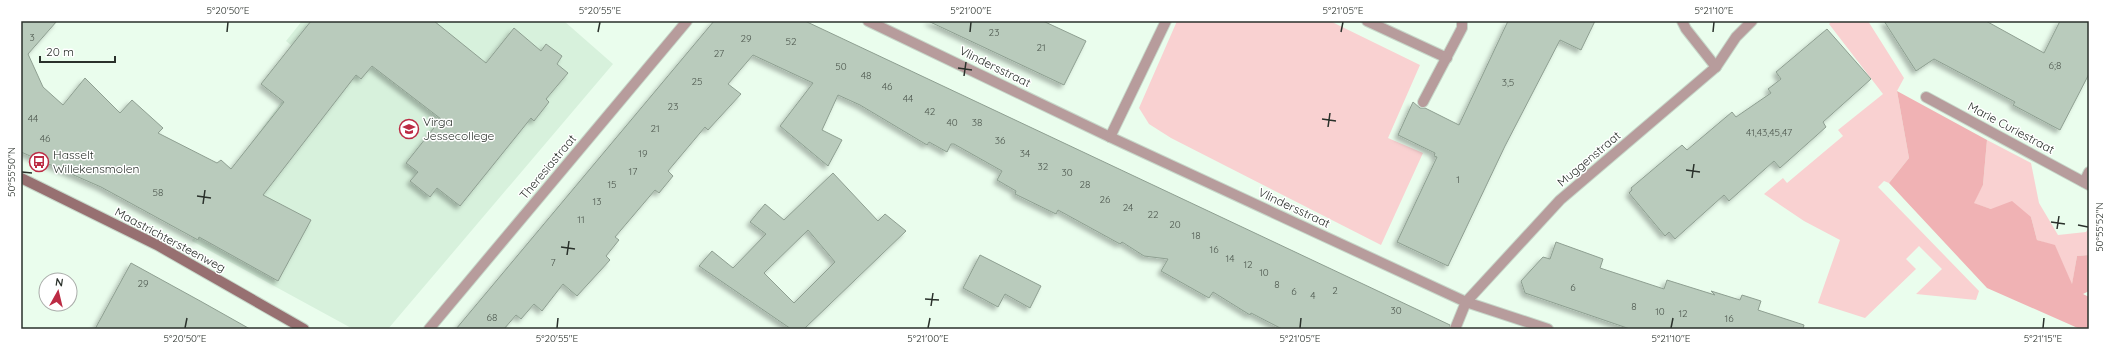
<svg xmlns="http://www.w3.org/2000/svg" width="2110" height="350" viewBox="0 0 2110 350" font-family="Quicksand,sans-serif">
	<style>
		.built { fill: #d7f1dc }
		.green { fill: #f9d1d1 }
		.forest { fill: #f0b2b4 }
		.building { fill: #b9cbbc; stroke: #8e9f91; fill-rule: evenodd; filter: url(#shadow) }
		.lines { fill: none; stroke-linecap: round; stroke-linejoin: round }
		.street-casing { stroke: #c7d8ca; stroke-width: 12 }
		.secondary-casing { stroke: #c7d8ca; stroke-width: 12 }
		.street { stroke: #b79c9c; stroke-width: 10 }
		.secondary { stroke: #977071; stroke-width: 10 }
		.ticks { fill: none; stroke: #2a312b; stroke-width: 1.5 }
		.labels { text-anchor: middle; stroke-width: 3; stroke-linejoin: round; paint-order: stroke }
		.number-label { font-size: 10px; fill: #4e584f }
		.street-label { font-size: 12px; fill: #2a312b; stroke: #fff }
		.poi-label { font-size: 12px; fill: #2a312b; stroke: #fff; text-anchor: start }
		.neatline { fill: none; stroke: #2a312b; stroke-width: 1.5 }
		.ticks-label { font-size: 10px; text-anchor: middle; fill: #2a312b }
	</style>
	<defs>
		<filter id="shadow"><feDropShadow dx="-3.5" dy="3.5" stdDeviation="2" flood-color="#0004"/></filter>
	</defs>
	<rect width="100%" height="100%" fill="#eafded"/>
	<polygon class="built" points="302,21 564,21 613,64 388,329 353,329 192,241 213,195 311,62 286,41"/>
	<g class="green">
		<polygon points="1177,21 1330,21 1420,65 1388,138 1423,153 1381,245 1171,138 1149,124 1139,108"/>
		<polygon points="1832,21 1868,21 1904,78 1897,91 1909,158 1889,183 1884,181 1878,187 1979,291 1976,300 1916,294 1942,269 1919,246 1906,259 1916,269 1865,318 1818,303 1840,240 1804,221 1764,194 1783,178 1787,183 1843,136 1838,130 1883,94 1829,24"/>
		<polygon points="1987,140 2031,163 2039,203 2058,235 2086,232 2089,227 2089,255 2077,256 2072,285 2055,246 2037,240 2031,217 1991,209 1973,203 1983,185"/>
	</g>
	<polygon class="forest" points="1897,91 1987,140 1983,185 1974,203 1991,209 2012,201 2031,217 2037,240 2055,245 2072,284 2077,256 2089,255 2089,291 2083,294 2089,297 2089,329 2080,329 1987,288 1889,183 1909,158"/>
	<g class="building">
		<polygon points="21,21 57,21 28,54 43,87 63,105 85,78 120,113 132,100 163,128 158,133 217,163 221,160 231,169 284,102 261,84 311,21 434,21 486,63 514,28 541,51 546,44 562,56 557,64 568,73 546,99 549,102 534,121 531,118 460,206 437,188 430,197 410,181 418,172 406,163 441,119 372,66 361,79 356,75 263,195 311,220 278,281 199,237 198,240 101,187 21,152"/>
		<polygon points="714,21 805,21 1450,325 1449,329 1282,329 1251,313 1250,315 1213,292 1209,298 1161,271 1168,259 1144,256 1122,242 1120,244 1058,210 1056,214 1015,194 1016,191 997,180 1002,171 954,144 951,144 947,152 929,142 927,145 860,105 838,95 822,130 842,140 828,166 780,126 813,83 753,55 728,84 741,94 708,130 705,127 668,171 673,176 659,193 655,190 615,237 619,240 606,256 610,260 577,296 563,284 542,311 534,304 521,319 516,315 504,329 456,329"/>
		<polygon points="928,21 1043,21 1086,41 1064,85"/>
		<polygon points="1508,21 1595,21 1581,50 1560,40 1505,146 1448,266 1397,242 1437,157 1434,156 1435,153 1398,135 1413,102 1420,108 1425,108 1459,125"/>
		<polygon points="1884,21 1986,21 2044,53 2060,21 2089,21 2089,74 2060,130 2013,105 2015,102 1934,59 1916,71"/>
		<polygon points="1827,29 1871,79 1823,122 1826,127 1780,168 1774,161 1729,201 1724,195 1675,239 1669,232 1665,236 1629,193 1632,190 1631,188 1682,145 1687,150 1732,112 1736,117 1771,93 1768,89 1781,79 1776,72"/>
		<path d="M833 173 878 221 885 214 906 231 804 329H791L699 266 712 251 733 268 766 234 750 222 765 204 784 220ZM808 230 835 262 794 303 764 273Z"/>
		<polygon points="1556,242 1603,259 1600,268 1664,289 1667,280 1715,295 1711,291 1740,300 1742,295 1761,301 1758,310 1804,325 1803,329 1630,329 1525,293 1521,281 1543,257 1550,259"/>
		<polygon points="980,255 1041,286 1030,308 1005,294 998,307 963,288"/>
		<polygon points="131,263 202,302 250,329 95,329"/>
	</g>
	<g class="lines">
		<g class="street-casing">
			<g id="street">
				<polyline points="868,21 1110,137 1466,302 1548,329"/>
				<polyline points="1367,21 1447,58"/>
				<polyline points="1682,21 1686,29 1716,67"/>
				<polyline points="1926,97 2089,185"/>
				<polyline points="1423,102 1462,28 1462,21"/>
				<polyline points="1110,137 1166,21"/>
				<polyline points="2084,182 2089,172"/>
				<polyline points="429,329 687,21"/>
				<polyline points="1455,329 1466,302 1560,200 1716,67 1736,37 1752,21"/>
			</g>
		</g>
		<g class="secondary-casing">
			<polyline id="secondary" points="21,178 157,245 304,329"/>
		</g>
		<use href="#street" class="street"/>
		<use href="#secondary" class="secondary"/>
	</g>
	<path class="ticks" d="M227 32 228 22M598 32 600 22M970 32 971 22M1341 32 1343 22M1713 32 1714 22M958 68 972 70M964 76 966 62M1322 119 1336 121M1328 127 1330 113M1686 170 1700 172M22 172 32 173M1692 178 1694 164M197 196 211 198M203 204 205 190M2051 222 2065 224M2078 225 2088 227M2057 229 2059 216M561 247 575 249M567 255 569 241M925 299 939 300M931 306 933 293M185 328 187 318M557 328 558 318M928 328 930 318M1300 328 1301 318M1671 328 1673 318M2043 328 2044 318"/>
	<defs>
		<g id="school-ring" transform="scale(1)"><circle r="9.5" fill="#fff" stroke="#bc2b44" stroke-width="1.5"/><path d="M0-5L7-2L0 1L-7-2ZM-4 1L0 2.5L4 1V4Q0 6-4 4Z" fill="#bc2b44"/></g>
		<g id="bus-ring" transform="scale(1)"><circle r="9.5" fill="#fff" stroke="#bc2b44" stroke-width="1.5"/><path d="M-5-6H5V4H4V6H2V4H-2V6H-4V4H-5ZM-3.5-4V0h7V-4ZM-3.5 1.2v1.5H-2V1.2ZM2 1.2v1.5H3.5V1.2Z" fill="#bc2b44"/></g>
	</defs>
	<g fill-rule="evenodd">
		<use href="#school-ring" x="409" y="129"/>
		<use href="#bus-ring" x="39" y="162"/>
	</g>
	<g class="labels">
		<g class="number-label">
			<text x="994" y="36">23</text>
			<text x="32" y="41">3</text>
			<text x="746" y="42">29</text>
			<text x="791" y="45">52</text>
			<text x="1041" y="51">21</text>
			<text x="719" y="57">27</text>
			<text x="2055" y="69">6;8</text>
			<text x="841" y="70">50</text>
			<text x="866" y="79">48</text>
			<text x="697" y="85">25</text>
			<text x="1508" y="86">3,5</text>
			<text x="887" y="90">46</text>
			<text x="908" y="102">44</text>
			<text x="673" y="110">23</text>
			<text x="930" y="115">42</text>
			<text x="33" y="122">44</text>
			<text x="952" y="126">40</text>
			<text x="977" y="126">38</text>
			<text x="655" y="132">21</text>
			<text x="1769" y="136">41,43,45,47</text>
			<text x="45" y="142">46</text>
			<text x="1000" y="144">36</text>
			<text x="643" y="157">19</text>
			<text x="1025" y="157">34</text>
			<text x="1043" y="170">32</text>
			<text x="633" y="175">17</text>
			<text x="1067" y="176">30</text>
			<text x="1458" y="183">1</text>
			<text x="612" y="188">15</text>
			<text x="1085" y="188">28</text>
			<text x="158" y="196">58</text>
			<text x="1105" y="203">26</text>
			<text x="597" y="205">13</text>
			<text x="1128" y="211">24</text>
			<text x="1153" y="218">22</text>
			<text x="581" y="223">11</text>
			<text x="1175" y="228">20</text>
			<text x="1196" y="239">18</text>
			<text x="1214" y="253">16</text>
			<text x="1230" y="262">14</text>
			<text x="553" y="266">7</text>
			<text x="1248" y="268">12</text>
			<text x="1264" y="276">10</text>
			<text x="143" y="287">29</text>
			<text x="1277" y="288">8</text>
			<text x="1573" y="291">6</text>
			<text x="1335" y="294">2</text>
			<text x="1294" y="295">6</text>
			<text x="1313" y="299">4</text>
			<text x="1634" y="310">8</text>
			<text x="1396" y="314">30</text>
			<text x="1660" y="315">10</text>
			<text x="1683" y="317">12</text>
			<text x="492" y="321">68</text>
			<text x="1729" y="322">16</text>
		</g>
		<g class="street-label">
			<text transform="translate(995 67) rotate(26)" y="4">Vlindersstraat</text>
			<text transform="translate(2011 128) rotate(28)" y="4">Marie Curiestraat</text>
			<text transform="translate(1589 159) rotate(-40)" y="4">Muggenstraat</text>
			<text transform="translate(548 167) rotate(-50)" y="4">Theresiastraat</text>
			<text transform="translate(1294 208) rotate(25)" y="4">Vlindersstraat</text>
			<text transform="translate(170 240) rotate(28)" y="4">Maastrichtersteenweg</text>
		</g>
		<g class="poi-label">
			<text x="423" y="126">Virga<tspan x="423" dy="14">Jessecollege</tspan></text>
			<text x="53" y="159">Hasselt<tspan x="53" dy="14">Willekensmolen</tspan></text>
		</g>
	</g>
	<rect width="2110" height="350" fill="none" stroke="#ffffff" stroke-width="44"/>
	<g transform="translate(58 292) rotate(8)"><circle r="19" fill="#ffffff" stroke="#aaadaa"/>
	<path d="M0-3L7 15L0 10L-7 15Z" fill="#bc2b44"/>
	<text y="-6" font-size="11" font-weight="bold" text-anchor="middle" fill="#2a312b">N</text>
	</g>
	<path d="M40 56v6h75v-6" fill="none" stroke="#2a312b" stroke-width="2"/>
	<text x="46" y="56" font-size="12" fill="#2a312b" stroke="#ffffff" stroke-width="3" paint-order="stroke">20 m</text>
	<rect x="22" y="22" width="2066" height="306" class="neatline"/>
	<g class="ticks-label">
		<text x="228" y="14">5°20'50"E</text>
		<text x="600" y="14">5°20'55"E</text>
		<text x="971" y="14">5°21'00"E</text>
		<text x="1343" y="14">5°21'05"E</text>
		<text x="1714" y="14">5°21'10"E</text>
		<text transform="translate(11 172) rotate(-90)" y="4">50°55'50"N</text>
		<text transform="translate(2099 227) rotate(-90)" y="4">50°55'52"N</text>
		<text x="185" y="342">5°20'50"E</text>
		<text x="557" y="342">5°20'55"E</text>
		<text x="928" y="342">5°21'00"E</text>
		<text x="1300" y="342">5°21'05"E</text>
		<text x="1671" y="342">5°21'10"E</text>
		<text x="2043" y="342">5°21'15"E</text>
	</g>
</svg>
